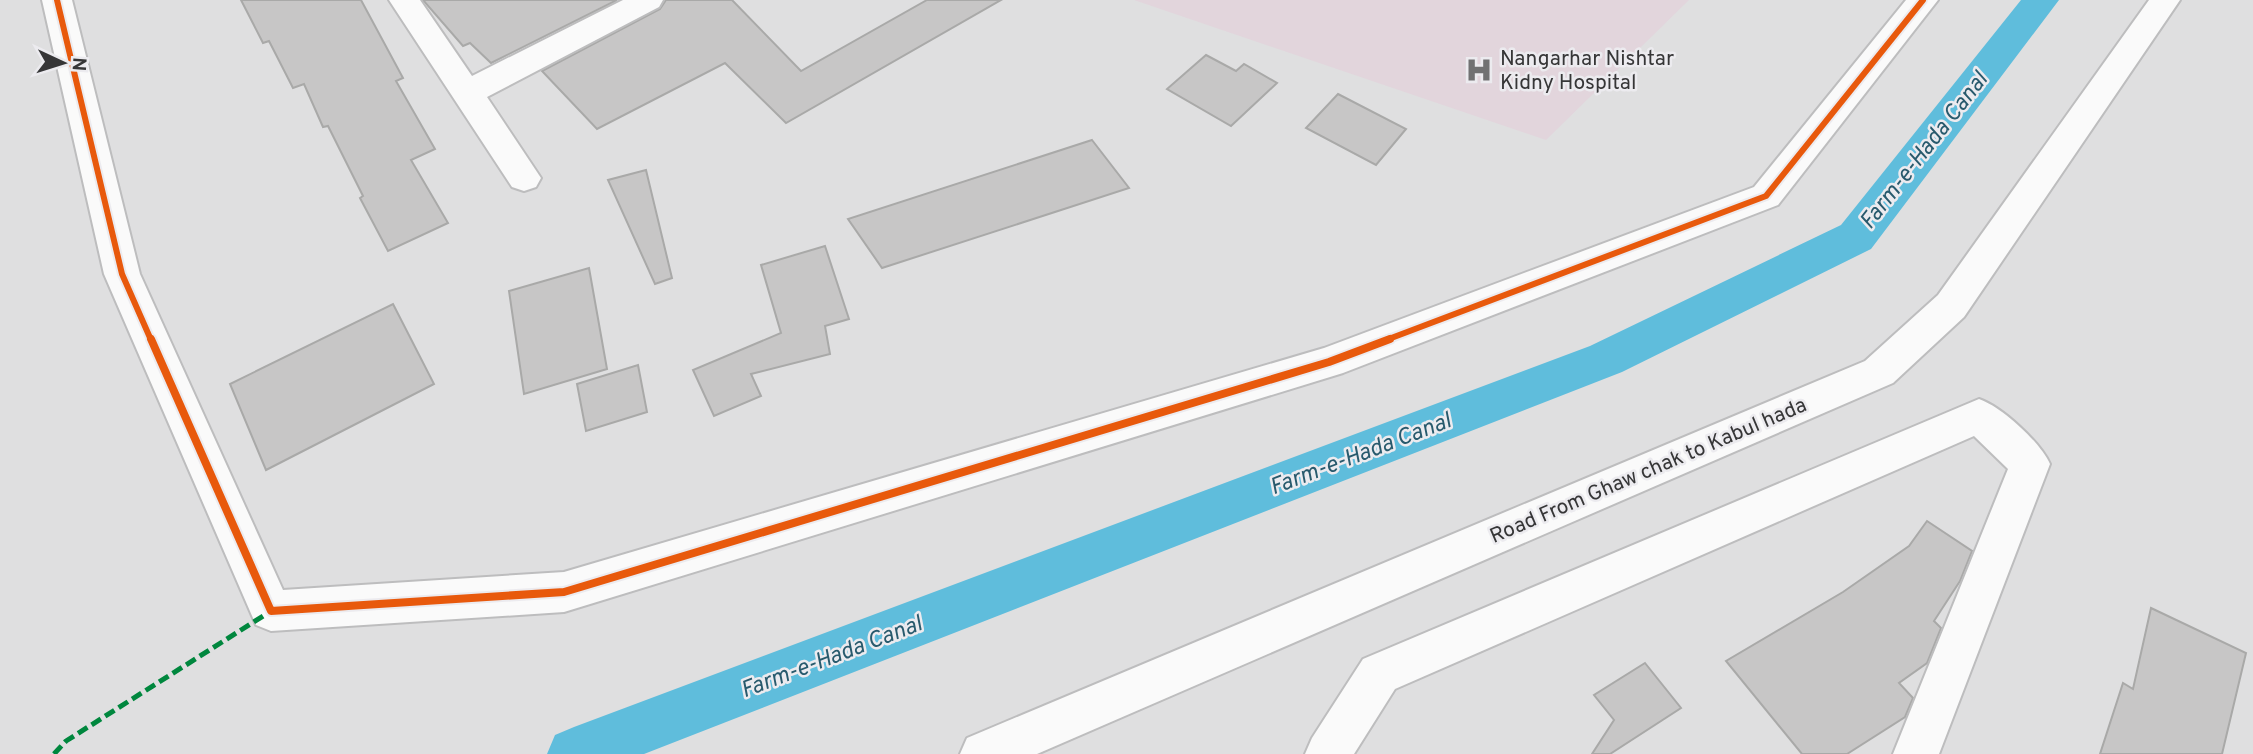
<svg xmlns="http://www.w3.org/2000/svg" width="2253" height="754" viewBox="0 0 2253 754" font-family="Overpass,sans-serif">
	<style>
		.medical { fill: #e2d5dc }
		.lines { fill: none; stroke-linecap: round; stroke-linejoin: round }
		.canal { fill: #5fbddc; fill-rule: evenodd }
		.building { fill: #c7c6c6; stroke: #a9a9a8; stroke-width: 2 }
		.minor-casing { stroke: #bdbdbe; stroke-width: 4 }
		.tertiary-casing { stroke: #bdbdbe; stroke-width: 4 }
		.minor { fill: #fafafa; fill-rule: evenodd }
		.tertiary { fill: #fafafa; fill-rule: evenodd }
		.quiet { stroke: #00873e; stroke-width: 5; stroke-dasharray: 11 5; stroke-linecap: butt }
		.cycleway-far1-casing { stroke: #ecebef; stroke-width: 10 }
		.cycleway-casing { stroke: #ecebef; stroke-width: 12 }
		.cycleway-far1 { stroke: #e8590c; stroke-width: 6 }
		.cycleway { stroke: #e8590c; stroke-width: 8 }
		.labels { text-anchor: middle; stroke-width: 5; stroke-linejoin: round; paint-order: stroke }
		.poi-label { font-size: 21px; fill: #363637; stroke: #ecebef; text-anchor: start }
		.street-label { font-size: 21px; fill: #363637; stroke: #ecebef }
		.water-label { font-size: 23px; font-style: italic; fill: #285a6d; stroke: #ecebef }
	</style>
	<rect width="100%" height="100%" fill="#dfdfe0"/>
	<polygon class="medical" points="1134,0 1689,0 1546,140"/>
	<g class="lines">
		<polygon class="canal" points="2021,0 2059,0 1871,249 1622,372 644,754 547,754 555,735 574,727 1590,346 1841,225"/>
	</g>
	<g class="building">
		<polygon points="241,0 361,0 403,78 396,81 435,149 411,160 448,223 388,251 360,198 363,196 328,126 323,127 304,84 293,88 269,41 263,43"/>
		<polygon points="423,0 617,0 491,63 470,43 463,46"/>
		<polygon points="666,0 732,0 801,71 927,0 1001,0 786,123 725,63 597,129 542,71 660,9"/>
		<polygon points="1206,55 1236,71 1244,64 1277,83 1231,126 1167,89"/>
		<polygon points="1338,94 1406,129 1376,165 1306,128"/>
		<polygon points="1092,140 1129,188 882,268 848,219"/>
		<polygon points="646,170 672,278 655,284 608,180"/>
		<polygon points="825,246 849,319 825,326 830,354 751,374 761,396 714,416 693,370 781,333 761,265"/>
		<polygon points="589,268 607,369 524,394 509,291"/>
		<polygon points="393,304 434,384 266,470 230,384"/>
		<polygon points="638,365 647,412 586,431 577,384"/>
		<polygon points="1927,521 1972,551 1960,581 1934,621 1941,628 1927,663 1899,683 1913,698 1905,717 1847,754 1802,754 1726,661 1843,592 1909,546"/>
		<polygon points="2151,608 2246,653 2222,754 2100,754 2123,683 2133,689"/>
		<polygon points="1645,663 1681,708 1610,754 1592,754 1614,720 1594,695"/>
	</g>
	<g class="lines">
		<g class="minor-casing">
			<g id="minor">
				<polygon points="42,0 72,0 140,274 283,590 564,572 1324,348 1754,187 1906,0 1938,0 1778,205 1343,373 564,612 271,631 256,625 104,274"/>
				<polygon points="389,0 420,0 472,76 623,0 663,0 659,7 487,97 541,178 536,187 524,191 512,187"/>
				<path d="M1979 399C2002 407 2040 442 2050 464L1939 754H1893L2008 469 1974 436 1395 689 1354 754H1305L1312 738 1363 659Z"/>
			</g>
		</g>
		<g class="tertiary-casing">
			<polygon id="tertiary" points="2149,0 2180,0 1964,317 1893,383 1037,754 960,754 967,738 1865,361 1938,295"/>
		</g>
		<use href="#minor" class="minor"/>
		<use href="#tertiary" class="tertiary"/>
		<polyline class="quiet" points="54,754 66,741 271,611"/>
		<g class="cycleway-far1-casing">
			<g id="cycleway-far1">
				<polyline points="57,0 122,274 151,340"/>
				<polyline points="1386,340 1766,196 1923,0"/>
			</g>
		</g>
		<g class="cycleway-casing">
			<polyline id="cycleway" points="151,339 271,611 564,592 1329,362 1390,339"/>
		</g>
		<use href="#cycleway-far1" class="cycleway-far1"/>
		<use href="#cycleway" class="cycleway"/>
	</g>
	<defs>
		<g id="hospital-bare" transform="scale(2.1)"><path d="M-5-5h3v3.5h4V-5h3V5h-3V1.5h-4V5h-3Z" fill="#717172" stroke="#ecebef" stroke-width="2.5" paint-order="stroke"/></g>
	</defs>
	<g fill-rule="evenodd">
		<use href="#hospital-bare" x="1479" y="70"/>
	</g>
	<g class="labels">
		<g class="poi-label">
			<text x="1500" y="65">Nangarhar Nishtar<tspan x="1500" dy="24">Kidny Hospital</tspan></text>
		</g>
		<g class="street-label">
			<text transform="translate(1648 470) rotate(-23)" y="7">Road From Ghaw chak to Kabul hada</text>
		</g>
		<g class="water-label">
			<text transform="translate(1923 150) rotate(-52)" y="8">Farm-e-Hada Canal</text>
			<text transform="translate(1360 453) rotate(-21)" y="8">Farm-e-Hada Canal</text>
			<text transform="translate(831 656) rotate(-21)" y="8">Farm-e-Hada Canal</text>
		</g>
	</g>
	<g transform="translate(63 63) rotate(94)" stroke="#ecebef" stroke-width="5" paint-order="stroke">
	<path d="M0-5L12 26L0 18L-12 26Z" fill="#363637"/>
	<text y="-10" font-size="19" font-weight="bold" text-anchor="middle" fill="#363637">N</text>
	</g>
</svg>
